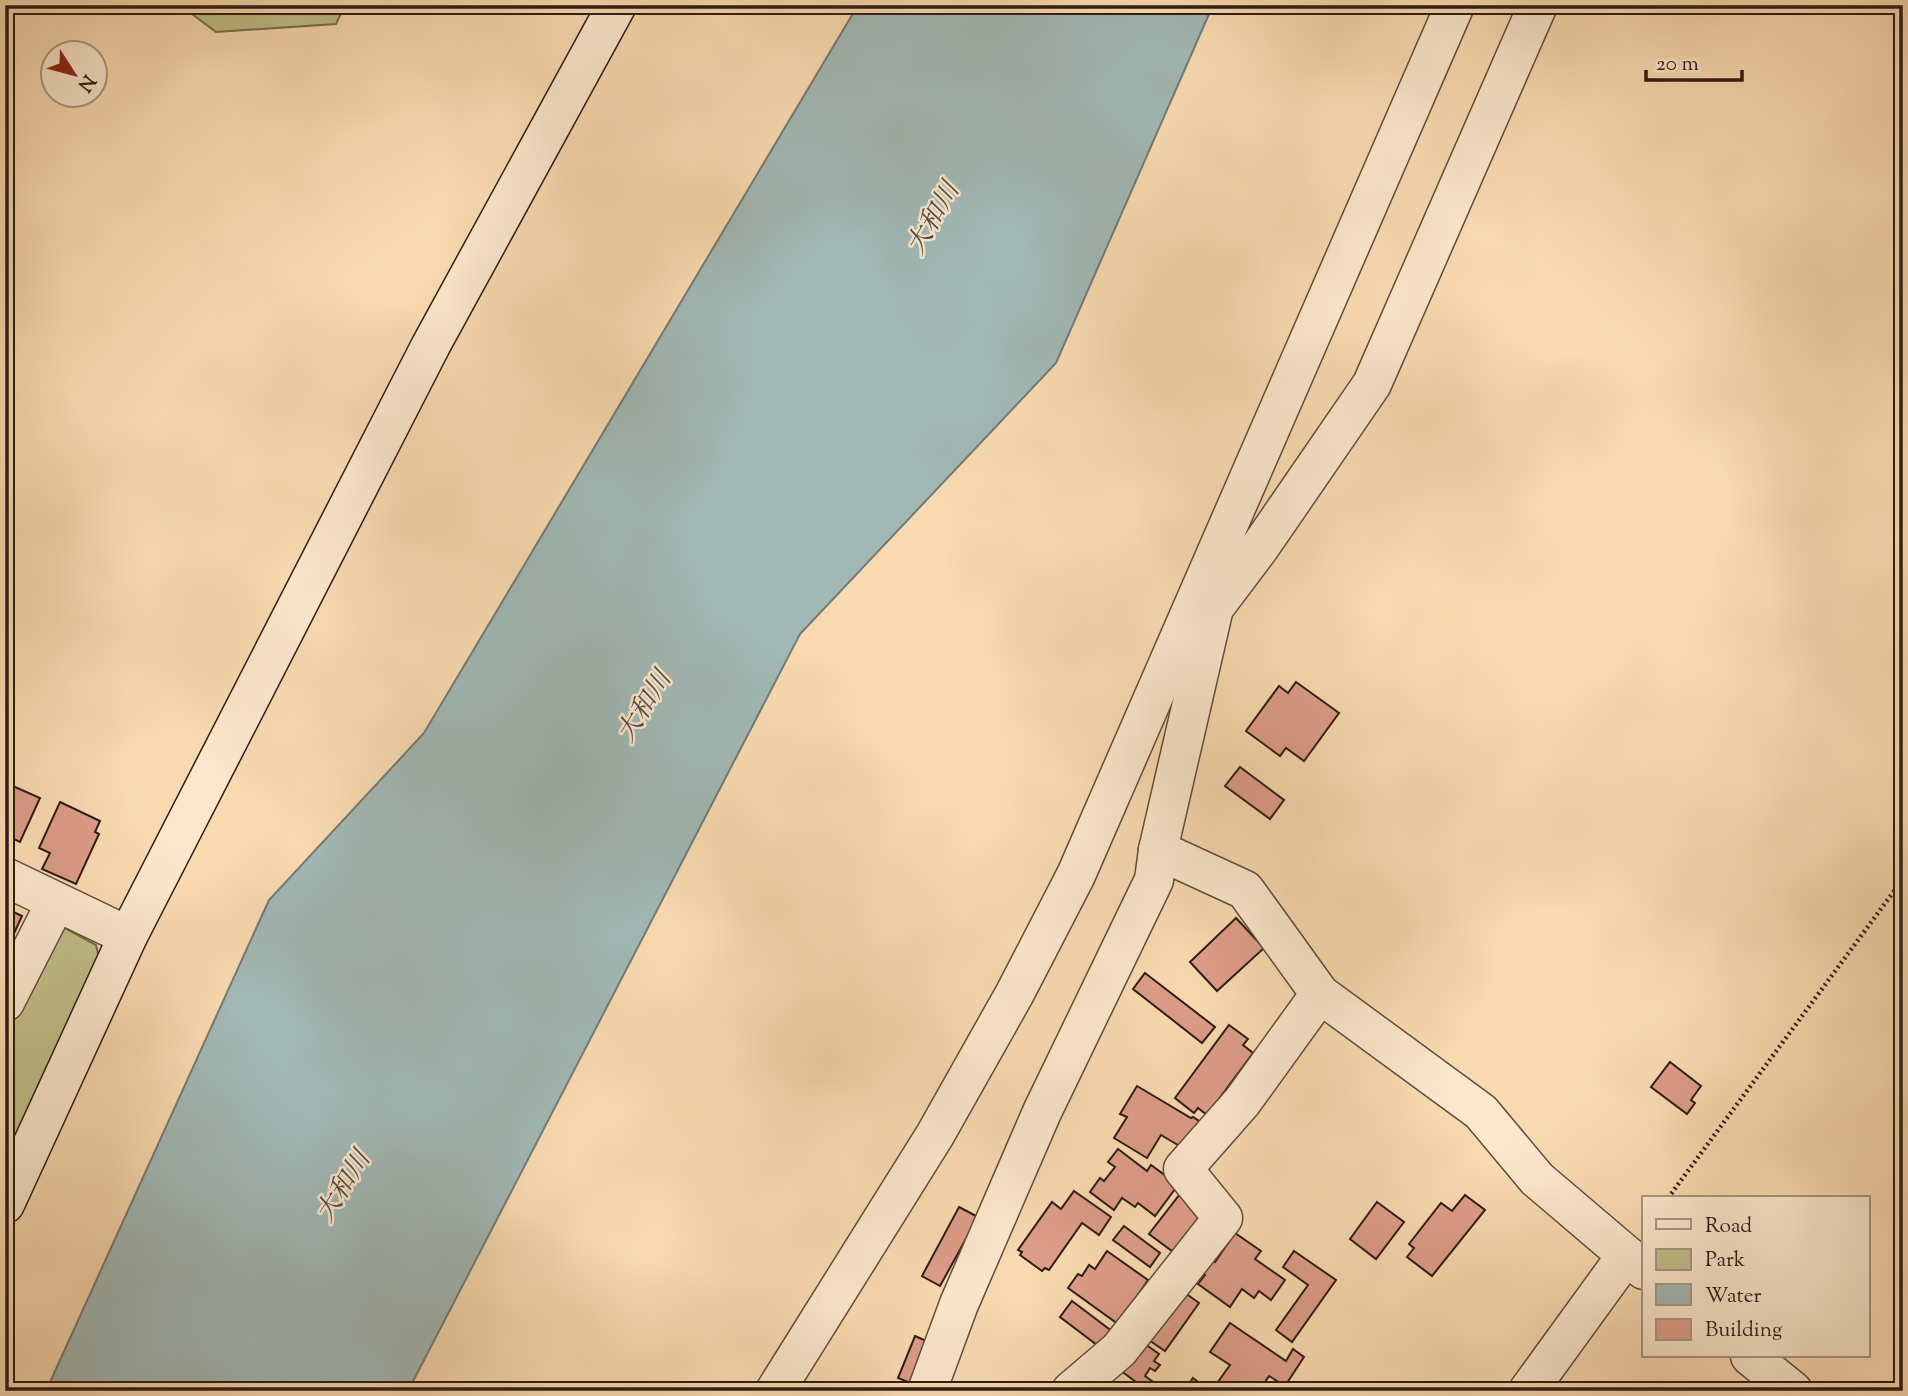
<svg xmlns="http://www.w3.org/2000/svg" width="1908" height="1396" viewBox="0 0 1908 1396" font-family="'Sorts Mill Goudy','Noto Serif JP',serif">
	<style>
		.green { fill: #c1be88; stroke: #776d4e; stroke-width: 2 }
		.water { fill: #a1b8b5; stroke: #737a75; stroke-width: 2 }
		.building { fill: #de9d89; stroke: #2d1c15; stroke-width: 2 }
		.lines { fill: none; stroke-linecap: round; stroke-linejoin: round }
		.street-casing { stroke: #604c3c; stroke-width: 41 }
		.secondary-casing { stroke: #2d1c15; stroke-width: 41 }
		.path { stroke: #2d1c15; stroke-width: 4.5; stroke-dasharray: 2 3.5; stroke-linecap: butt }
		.street { stroke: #fbe7cc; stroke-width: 38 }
		.secondary { stroke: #fbe7cc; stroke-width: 38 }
		.labels { text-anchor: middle; stroke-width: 5; stroke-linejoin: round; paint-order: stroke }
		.water-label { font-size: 26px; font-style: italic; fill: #504b45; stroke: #fbe7cc }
	</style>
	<rect width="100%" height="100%" fill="#f9dab0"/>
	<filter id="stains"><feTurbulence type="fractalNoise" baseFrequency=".00286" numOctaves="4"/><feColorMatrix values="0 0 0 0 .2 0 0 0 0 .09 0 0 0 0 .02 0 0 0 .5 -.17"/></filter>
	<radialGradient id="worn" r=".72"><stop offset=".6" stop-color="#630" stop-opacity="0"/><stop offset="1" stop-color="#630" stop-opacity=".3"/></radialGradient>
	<g class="green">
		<polygon points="180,5 345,5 336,24 216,32"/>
		<polygon points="56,923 96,945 99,958 5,1163 5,1037"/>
	</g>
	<polygon class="water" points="858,5 1213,5 1056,363 800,634 408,1391 46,1391 269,900 424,733"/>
	<g class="building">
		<polygon points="1296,682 1339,713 1304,761 1286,748 1280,756 1246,731 1279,686 1288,693"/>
		<polygon points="1240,767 1284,800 1270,819 1225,786"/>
		<polygon points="6,783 40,798 20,842 5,835"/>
		<polygon points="60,802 100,821 95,832 99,834 76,884 42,869 50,853 39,848"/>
		<polygon points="5,908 22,916 5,953"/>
		<polygon points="1236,918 1264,948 1217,991 1190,962"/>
		<polygon points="1145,973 1215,1027 1202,1043 1133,989"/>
		<polygon points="1229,1025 1248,1039 1243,1045 1253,1053 1207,1115 1198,1108 1194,1113 1175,1098"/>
		<polygon points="1670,1062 1701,1086 1691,1100 1695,1103 1687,1114 1651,1087"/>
		<polygon points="1137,1086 1191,1118 1193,1117 1199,1121 1183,1148 1161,1135 1147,1158 1114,1138 1127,1117 1120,1114"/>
		<polygon points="1118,1149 1147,1171 1151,1165 1178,1185 1155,1216 1138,1203 1135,1207 1122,1198 1114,1210 1090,1192 1100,1178 1104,1181 1115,1167 1108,1162"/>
		<polygon points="1074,1191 1111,1217 1099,1235 1082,1223 1049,1270 1045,1268 1042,1271 1020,1255 1022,1252 1018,1250 1052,1202 1061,1209"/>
		<polygon points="1180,1194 1207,1214 1176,1254 1149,1234"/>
		<polygon points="1465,1195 1485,1210 1432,1276 1407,1257 1414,1248 1409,1244 1441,1203 1452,1211"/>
		<polygon points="1377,1202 1404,1222 1376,1259 1350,1239"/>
		<polygon points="959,1207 978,1217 940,1286 922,1276"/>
		<polygon points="1124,1226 1160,1253 1150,1267 1113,1240"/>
		<polygon points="1235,1233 1261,1251 1255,1259 1285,1280 1271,1300 1259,1291 1254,1298 1242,1289 1230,1307 1198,1284 1205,1275 1199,1271 1208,1257 1215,1262"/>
		<polygon points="1107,1251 1148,1280 1118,1324 1068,1288 1078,1274 1082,1276 1089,1265 1095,1269"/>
		<polygon points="1294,1251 1336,1280 1292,1342 1276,1330 1308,1285 1283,1267"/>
		<polygon points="1181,1290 1199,1303 1165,1351 1146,1338"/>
		<polygon points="1072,1301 1117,1335 1105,1351 1060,1317"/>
		<polygon points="1230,1323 1286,1361 1293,1349 1304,1357 1285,1386 1269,1376 1259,1391 1222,1391 1215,1386 1230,1365 1210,1352"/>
		<polygon points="915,1336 931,1343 915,1385 898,1378"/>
		<polygon points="1141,1341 1159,1354 1154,1361 1160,1365 1155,1371 1150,1368 1145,1376 1166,1391 1148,1391 1120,1370"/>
		<polygon points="1193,1378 1210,1391 1184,1391"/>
	</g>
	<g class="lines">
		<g class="street-casing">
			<g id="street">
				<polyline points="1538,5 1372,384 1260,547 1214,608 1158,850 1245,890 1320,994 1481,1112 1537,1179 1644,1270"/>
				<polyline points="5,877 128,936"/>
				<polyline points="5,1002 56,902"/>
				<polyline points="1750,1356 1793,1391"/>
				<polyline points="775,1391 935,1135 1015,993 1076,875 1455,5"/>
				<polyline points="930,1391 928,1388 959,1304 1042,1112 1154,880 1158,850"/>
				<polyline points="1071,1391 1119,1350 1223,1218 1183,1169 1242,1102 1320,994"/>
				<polyline points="1528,1391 1626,1256"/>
			</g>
		</g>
		<g class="secondary-casing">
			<polyline id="secondary" points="5,1204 128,936 431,345 617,5"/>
		</g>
		<polyline class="path" points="1668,1198 1903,879"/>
		<use href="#street" class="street"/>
		<use href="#secondary" class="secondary"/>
	</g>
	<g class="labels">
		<g class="water-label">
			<text transform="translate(932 218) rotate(-60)" y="9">大和川</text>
			<text transform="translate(643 706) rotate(-58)" y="9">大和川</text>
			<text transform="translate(342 1186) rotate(-58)" y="9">大和川</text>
		</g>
	</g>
	<rect width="1908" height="1396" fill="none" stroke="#f9dab0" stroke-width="28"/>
	<rect x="7" y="7" width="1894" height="1382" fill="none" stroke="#2d1c15" stroke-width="3.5"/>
	<rect x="14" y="14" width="1880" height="1368" fill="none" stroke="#2d1c15" stroke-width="2"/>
	<rect x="1642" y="1196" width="228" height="161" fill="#fbe7cc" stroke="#a99683" stroke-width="2"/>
	<rect x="1656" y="1219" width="35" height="10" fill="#fbe7cc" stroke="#a99683" stroke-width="2"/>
	<text x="1705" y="1232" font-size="21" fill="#2d1c15">Road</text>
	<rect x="1656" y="1249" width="35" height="21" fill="#c1be88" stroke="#a99683" stroke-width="2"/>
	<text x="1705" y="1266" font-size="21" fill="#2d1c15">Park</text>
	<rect x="1656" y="1284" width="35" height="21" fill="#a1b8b5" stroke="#a99683" stroke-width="2"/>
	<text x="1705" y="1302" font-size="21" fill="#2d1c15">Water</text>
	<rect x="1656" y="1319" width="35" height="21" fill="#de9d89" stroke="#a99683" stroke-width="2"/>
	<text x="1705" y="1336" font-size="21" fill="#2d1c15">Building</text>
	<g transform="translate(74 74) rotate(126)"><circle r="33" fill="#fbe7cc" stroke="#a99683" stroke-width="2"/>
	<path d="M0-5L12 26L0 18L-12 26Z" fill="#8f2418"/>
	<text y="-10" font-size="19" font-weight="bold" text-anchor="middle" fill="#2d1c15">N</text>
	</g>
	<path d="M1646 70v10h96v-10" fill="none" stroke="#2d1c15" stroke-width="3.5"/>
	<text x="1656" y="70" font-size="21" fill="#2d1c15" stroke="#fbe7cc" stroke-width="5" paint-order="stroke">20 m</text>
	<rect width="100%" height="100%" filter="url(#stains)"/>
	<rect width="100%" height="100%" fill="url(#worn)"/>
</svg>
